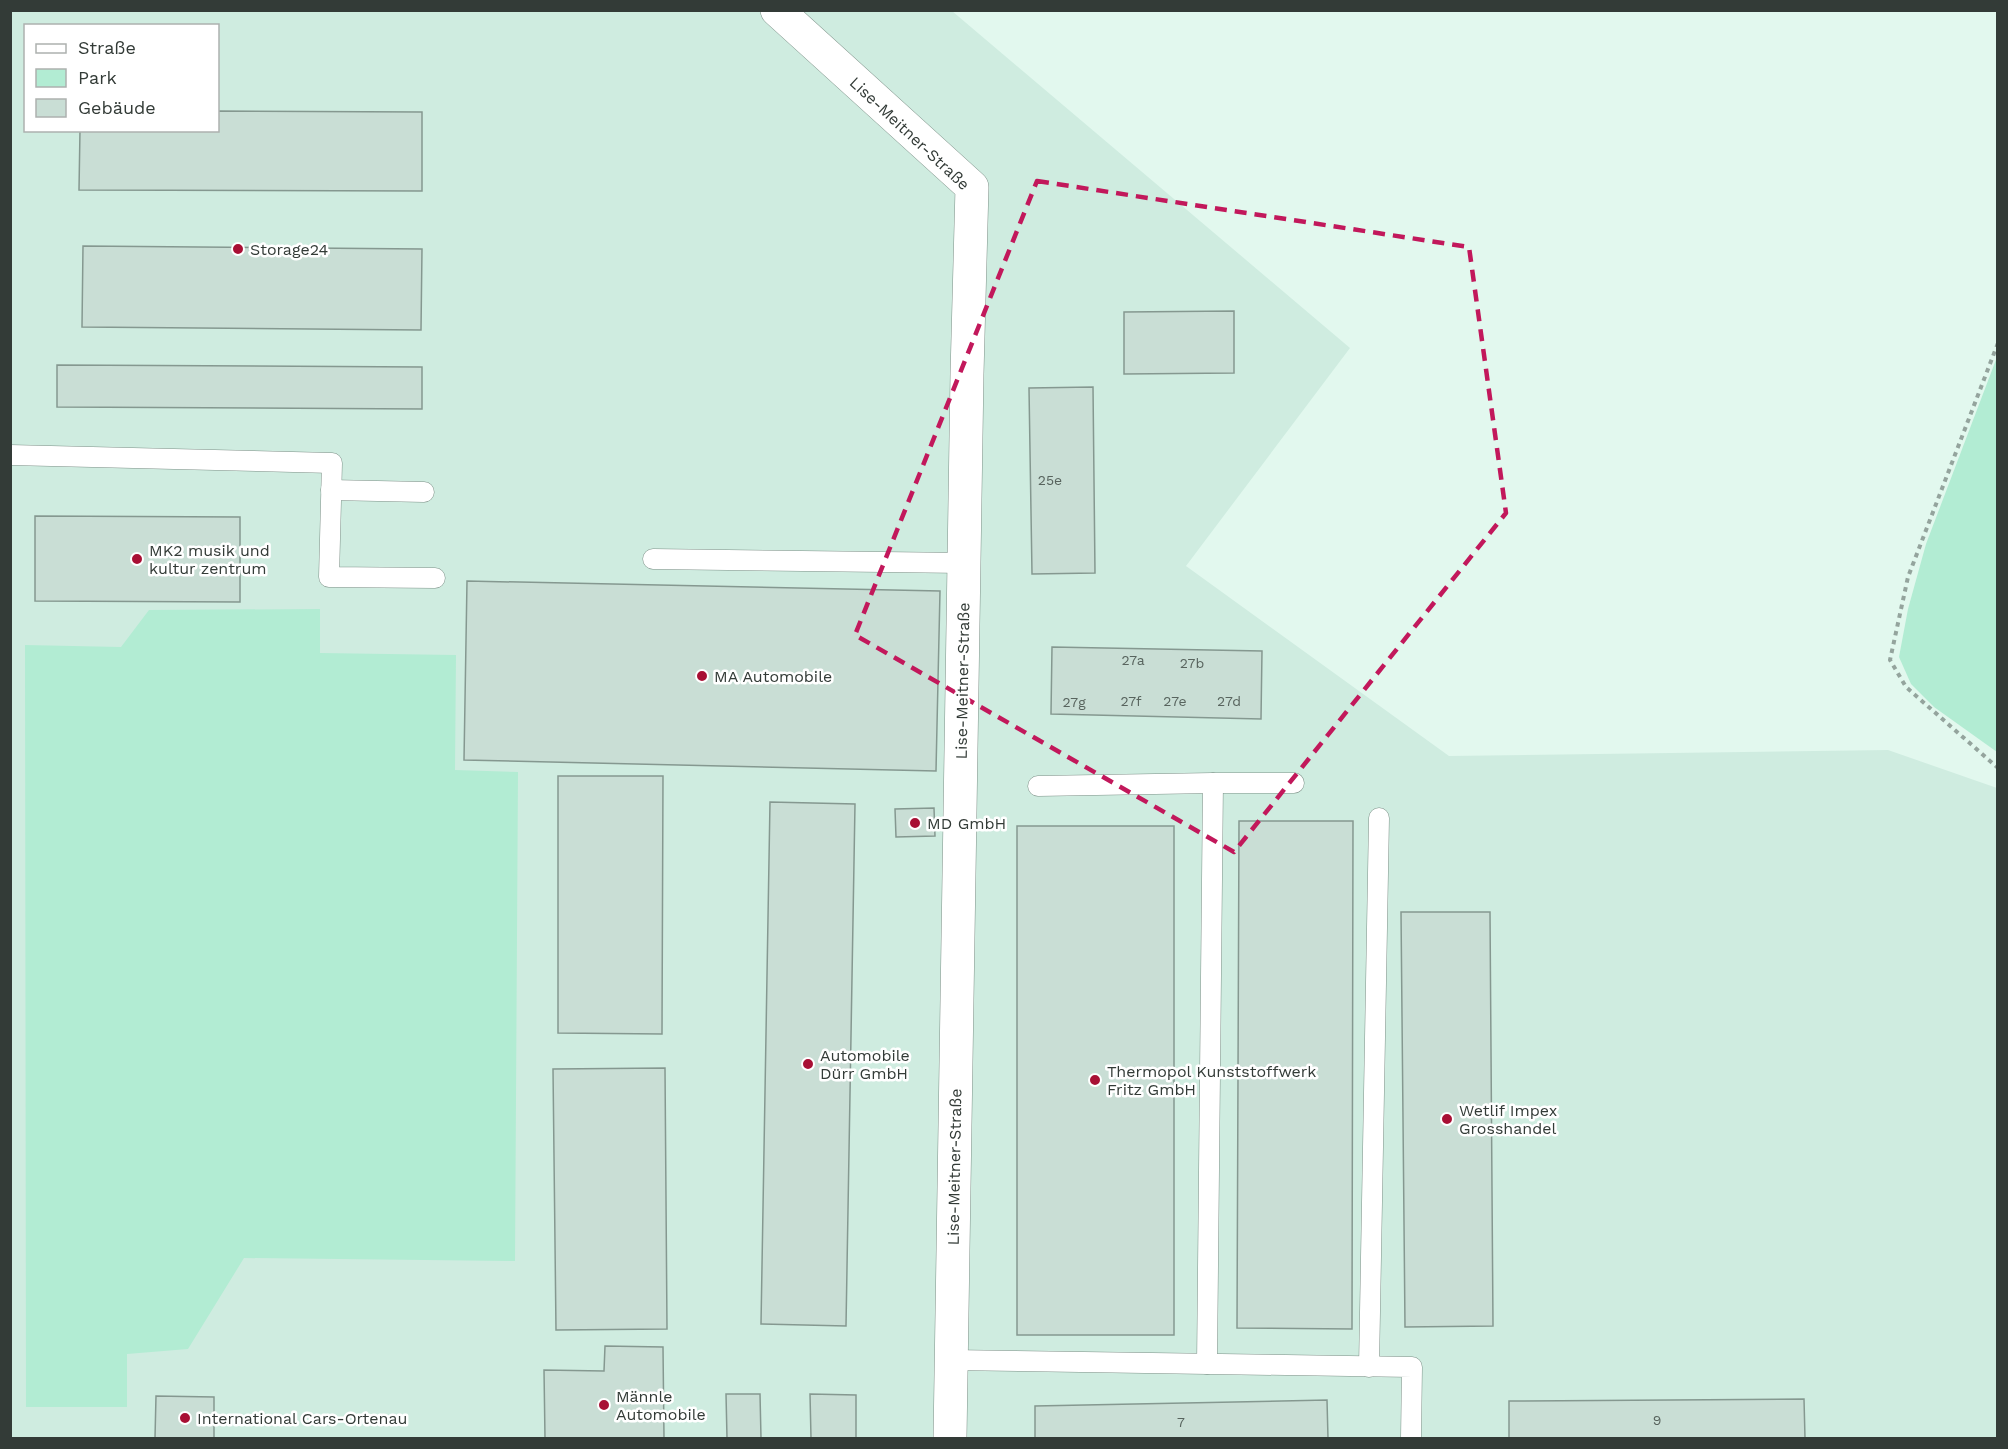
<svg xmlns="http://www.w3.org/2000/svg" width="2008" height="1449" viewBox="0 0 2008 1449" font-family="'Work Sans',sans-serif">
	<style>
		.built { fill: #cfece0; fill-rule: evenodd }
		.green { fill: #b2ecd3 }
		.building { fill: #c9ded5; stroke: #859890; stroke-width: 1.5 }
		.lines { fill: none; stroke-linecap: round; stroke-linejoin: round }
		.service-casing { stroke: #7e9188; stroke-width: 21 }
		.minor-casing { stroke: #7e9188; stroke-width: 34 }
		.path { stroke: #94a49d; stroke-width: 4; stroke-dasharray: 4.5 4.5; stroke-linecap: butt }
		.service { stroke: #fff; stroke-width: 20 }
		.minor { stroke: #fff; stroke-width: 33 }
		.marked { fill: none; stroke: #c2185b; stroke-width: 4.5; stroke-dasharray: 12 8; stroke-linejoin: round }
		.poi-dot { fill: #a80f34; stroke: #fff; stroke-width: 2 }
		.labels { text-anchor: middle; stroke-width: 5; stroke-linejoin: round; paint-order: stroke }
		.number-label { font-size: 14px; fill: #58645e }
		.street-label { font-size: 16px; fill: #333b37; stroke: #fff }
		.poi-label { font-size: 16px; fill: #333b37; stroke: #fff; text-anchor: start }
	</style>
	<rect width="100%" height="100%" fill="#e2f8ee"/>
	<path class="built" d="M10 11H952L1350 348 1186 566 1449 756 1888 750 1997 788V1438H11ZM26 26H218V130H26Z"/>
	<g class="green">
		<polygon points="1997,357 1998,752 1997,752 1934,707 1911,684 1899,657 1908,609 1926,544"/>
		<polygon points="320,609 320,653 456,655 455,770 518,772 515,1261 244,1258 188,1349 127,1354 127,1407 26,1407 25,645 121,647 149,610"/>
	</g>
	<g class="building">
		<polygon points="218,111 422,112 422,191 79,190 80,130 218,130"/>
		<polygon points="83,246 422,249 421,330 82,327"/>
		<polygon points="1234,311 1234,373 1124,374 1124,312"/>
		<polygon points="57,365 422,367 422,409 57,407"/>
		<polygon points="1093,387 1095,573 1032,574 1029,388"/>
		<polygon points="35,516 240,517 240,602 35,601"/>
		<polygon points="467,581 940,591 936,771 464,760"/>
		<polygon points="1052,647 1262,651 1261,719 1051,714"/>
		<polygon points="558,776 663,776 662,1034 558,1033"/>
		<polygon points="770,802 855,804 846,1326 761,1324"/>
		<polygon points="934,808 935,836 896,837 895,809"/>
		<polygon points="1239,821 1353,821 1352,1329 1237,1328"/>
		<rect x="1017" y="826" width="157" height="509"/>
		<polygon points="1401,912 1490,912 1493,1326 1405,1327"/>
		<polygon points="665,1068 667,1329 556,1330 553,1069"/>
		<polygon points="605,1346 663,1347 664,1438 545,1438 544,1370 604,1371"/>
		<polygon points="726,1394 760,1394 761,1438 727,1438"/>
		<polygon points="810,1394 856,1395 856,1438 811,1438"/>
		<polygon points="156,1396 214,1397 214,1438 155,1438"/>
		<polygon points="1804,1399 1805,1438 1509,1438 1509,1401"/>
		<polygon points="1327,1400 1328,1438 1035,1438 1035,1406"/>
	</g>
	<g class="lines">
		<g class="service-casing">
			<g id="service">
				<polyline points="10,455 332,463 329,577 435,578"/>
				<polyline points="331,490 424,492"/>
				<polyline points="653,559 964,563"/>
				<polyline points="1038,786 1213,783"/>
				<polyline points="951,1360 1412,1367 1411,1438"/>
				<polyline points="1207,1364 1213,783 1294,783"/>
				<polyline points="1369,1367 1379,818"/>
			</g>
		</g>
		<g class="minor-casing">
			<polyline id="minor" points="777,10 972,187 967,374 950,1438"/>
		</g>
		<polyline class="path" points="1998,343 1908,577 1890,660 1906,687 1998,768"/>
		<use href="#service" class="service"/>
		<use href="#minor" class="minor"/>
	</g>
	<path class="marked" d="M1037 181 1469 247 1506 513 1234 852 855 635Z"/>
	<g class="poi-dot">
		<circle cx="238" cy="249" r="6"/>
		<circle cx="137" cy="559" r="6"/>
		<circle cx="702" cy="676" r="6"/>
		<circle cx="915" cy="823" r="6"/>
		<circle cx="808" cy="1064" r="6"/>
		<circle cx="1095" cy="1080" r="6"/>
		<circle cx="1447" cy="1119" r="6"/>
		<circle cx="604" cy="1405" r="6"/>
		<circle cx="185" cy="1418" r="6"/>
	</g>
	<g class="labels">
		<g class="number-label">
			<text x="1050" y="485">25e</text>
			<text x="1133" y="665">27a</text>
			<text x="1192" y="668">27b</text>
			<text x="1131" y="706">27f</text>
			<text x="1175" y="706">27e</text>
			<text x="1229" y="706">27d</text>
			<text x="1074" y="707">27g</text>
			<text x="1657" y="1425">9</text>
			<text x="1181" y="1427">7</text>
		</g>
		<g class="street-label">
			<text transform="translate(910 133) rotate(43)" y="6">Lise-Meitner-Straße</text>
			<text transform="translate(962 681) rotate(-89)" y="6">Lise-Meitner-Straße</text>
			<text transform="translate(954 1167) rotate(-89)" y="6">Lise-Meitner-Straße</text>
		</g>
		<g class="poi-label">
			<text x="250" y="255">Storage24</text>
			<text x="149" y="556">MK2 musik und<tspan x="149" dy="18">kultur zentrum</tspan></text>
			<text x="714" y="682">MA Automobile</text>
			<text x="927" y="829">MD GmbH</text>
			<text x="820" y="1061">Automobile<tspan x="820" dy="18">Dürr GmbH</tspan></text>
			<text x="1107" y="1077">Thermopol Kunststoffwerk<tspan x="1107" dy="18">Fritz GmbH</tspan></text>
			<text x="1459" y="1116">Wetlif Impex<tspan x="1459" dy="18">Grosshandel</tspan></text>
			<text x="616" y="1402">Männle<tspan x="616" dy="18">Automobile</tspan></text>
			<text x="197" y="1424">International Cars-Ortenau</text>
		</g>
	</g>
	<rect width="2008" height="1449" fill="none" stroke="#333b37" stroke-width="24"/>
	<rect x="24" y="24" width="195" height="108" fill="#ffffff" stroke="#adb1af" stroke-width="1.5"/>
	<rect x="36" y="44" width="30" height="9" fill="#ffffff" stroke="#adb1af" stroke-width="1.5"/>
	<text x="78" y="54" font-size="18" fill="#333b37">Straße</text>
	<rect x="36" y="69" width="30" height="18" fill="#b2ecd3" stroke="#adb1af" stroke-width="1.5"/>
	<text x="78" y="84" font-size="18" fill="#333b37">Park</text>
	<rect x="36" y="99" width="30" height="18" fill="#c9ded5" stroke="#adb1af" stroke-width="1.5"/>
	<text x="78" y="114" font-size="18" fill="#333b37">Gebäude</text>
</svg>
